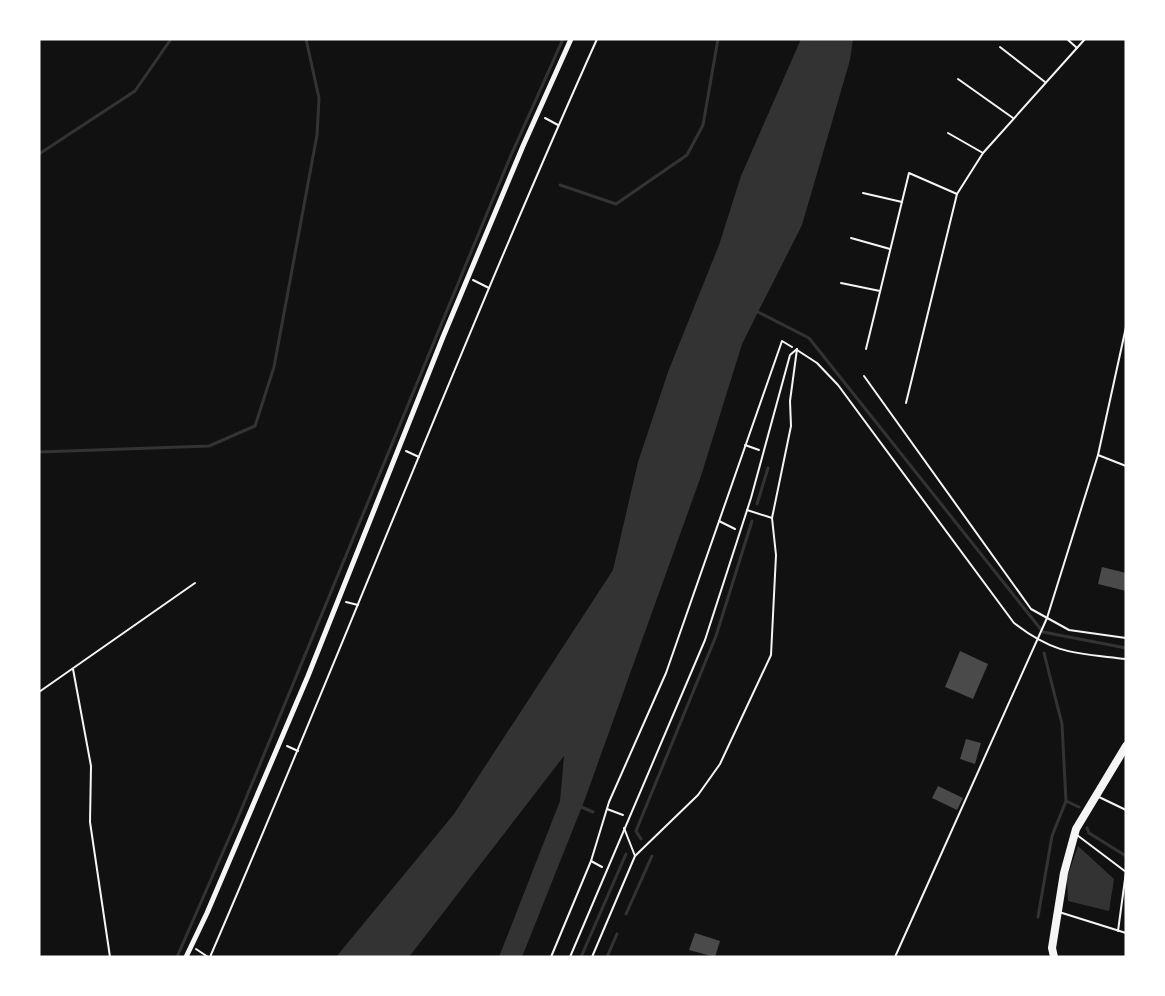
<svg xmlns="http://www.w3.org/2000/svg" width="1165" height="996" viewBox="0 0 1165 996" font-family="Poppins,sans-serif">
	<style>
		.water { fill: #333 }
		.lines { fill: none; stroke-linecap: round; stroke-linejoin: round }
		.stream { stroke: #333; stroke-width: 3 }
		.building { fill: #4a4a4a }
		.path { stroke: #f5f5f5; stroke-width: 2 }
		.service { stroke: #f5f5f5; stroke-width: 2 }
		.minor { stroke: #f5f5f5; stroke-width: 5 }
		.secondary { stroke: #f5f5f5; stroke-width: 8 }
	</style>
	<rect width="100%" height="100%" fill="#111"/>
	<g class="water">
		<polygon points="801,39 853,39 850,60 802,225 742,344 701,476 585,799 522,957 499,957 560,801 564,756 409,957 336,957 454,814 613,570 638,462 668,372 719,245 741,176"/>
		<polygon points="1078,846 1114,879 1109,911 1068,901 1067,878"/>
	</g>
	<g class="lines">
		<g class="stream">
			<polyline points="39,154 135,91 171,39"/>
			<polyline points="560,185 616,204 687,155 703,125 718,39"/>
			<polyline points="756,311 809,338 1043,632 1126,648"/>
			<polyline points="39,452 209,446 255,426 274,367 317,135 319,98 306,39"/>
			<polyline points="757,504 768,468"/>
			<polyline points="1044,653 1062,724 1066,801 1079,807"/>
			<polyline points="579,806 593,812"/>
			<polyline points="1087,828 1089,833 1126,856"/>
			<polyline points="641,839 636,831 716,636 752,521"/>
			<polyline points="626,914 652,856"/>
			<polyline points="1038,917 1052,836 1066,801"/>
			<polyline points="177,957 237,820 509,160 563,39"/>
			<polyline points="581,957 626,854"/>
			<polyline points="607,957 617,934"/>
		</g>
	</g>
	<g class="building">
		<polygon points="1102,567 1126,573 1126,591 1098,584"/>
		<polygon points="960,651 988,664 973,699 945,687"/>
		<polygon points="966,739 981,743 975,764 960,759"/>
		<polygon points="938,786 963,798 957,810 932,798"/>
		<polygon points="695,933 720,941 715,957 689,950"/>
	</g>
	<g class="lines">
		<g class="path">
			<polyline points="545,118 558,125"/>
			<polyline points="473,280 489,288"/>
			<polyline points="745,445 759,450"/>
			<polyline points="406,451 419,457"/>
			<polyline points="719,521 735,529"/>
			<polyline points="346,602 358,605"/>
			<polyline points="287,746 298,751"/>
			<polyline points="607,809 623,815"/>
			<polyline points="591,861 602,867"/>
			<polyline points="196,949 208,957"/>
			<path d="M210 957C342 652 461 342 597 39"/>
			<polyline points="551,957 591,861 609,802 666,673 782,341 792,347"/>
		</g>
		<g class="service">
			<polyline points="1067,39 1077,48"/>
			<polyline points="1000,47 1045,82"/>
			<polyline points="958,79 1013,118"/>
			<polyline points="948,133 983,153"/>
			<polyline points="863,193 902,202"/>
			<polyline points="851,238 890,249"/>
			<polyline points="841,283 880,291"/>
			<polyline points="866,349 909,173 957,194"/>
			<path d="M797 350 817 363 838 385 1014 623C1055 655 1076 653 1126 659"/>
			<polyline points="864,376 1031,609 1069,630 1126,638"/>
			<polyline points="906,403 957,194 983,153 1085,39"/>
			<polyline points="1098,455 1126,466"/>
			<polyline points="747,510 772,518"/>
			<polyline points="73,669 91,766 90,822 110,957"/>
			<polyline points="39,692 195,583"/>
			<polyline points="1099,797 1126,810"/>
			<polyline points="624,828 635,856"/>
			<polyline points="1077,835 1126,872 1118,931"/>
			<polyline points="1059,912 1126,933"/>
			<polyline points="570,957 705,640 751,498 790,355 797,349"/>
			<polyline points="592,957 635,856 698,795 720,764 771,655 776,555 772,518 791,426 790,401 797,349"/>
			<polyline points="895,957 1047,618 1098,455 1126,327"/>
		</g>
		<polyline class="minor" points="186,957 207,913 308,676 443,337 523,146 571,39"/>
		<polyline class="secondary" points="1054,957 1052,948 1064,873 1076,829 1126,746"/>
	</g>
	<rect width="1165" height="996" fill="none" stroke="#ffffff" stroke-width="81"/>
</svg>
